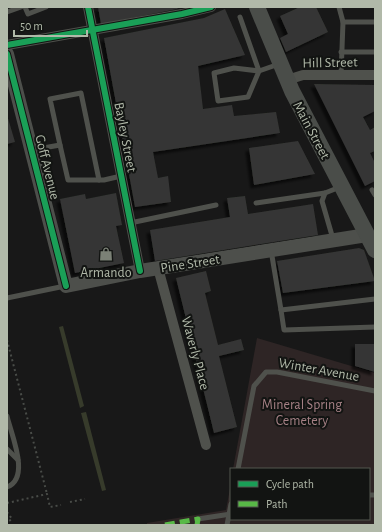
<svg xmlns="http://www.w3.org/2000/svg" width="382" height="532" viewBox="0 0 382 532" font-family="'Alegreya Sans',sans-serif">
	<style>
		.green { fill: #2e2525 }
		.water { fill: #373b2b }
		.building { fill: #353634; filter: url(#shadow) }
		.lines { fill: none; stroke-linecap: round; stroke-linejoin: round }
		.path { stroke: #494c48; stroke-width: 2; stroke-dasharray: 2 3; stroke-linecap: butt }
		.service { stroke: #4f514c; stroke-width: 5 }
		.minor { stroke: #4f514c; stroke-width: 10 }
		.secondary { stroke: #4d4f4b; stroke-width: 14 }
		.primary { stroke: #4a4d49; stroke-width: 16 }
		.quiet { stroke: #58b947; stroke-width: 5; stroke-dasharray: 10 5; stroke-linecap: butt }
		.cycleway-casing { stroke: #121412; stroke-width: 8 }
		.cycleway { stroke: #1a9f57; stroke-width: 6 }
		.labels { text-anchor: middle; stroke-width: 4; stroke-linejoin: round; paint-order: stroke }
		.street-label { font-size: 14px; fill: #b1b9a9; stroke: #121412 }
		.poi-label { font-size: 14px; fill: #b1b9a9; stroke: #121412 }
		.park-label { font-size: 14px; fill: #a58085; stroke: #121412 }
	</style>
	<defs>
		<filter id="shadow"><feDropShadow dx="-3.5" dy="3.5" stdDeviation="1" flood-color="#0009"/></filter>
	</defs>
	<rect width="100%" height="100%" fill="#181818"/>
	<polygon class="green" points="257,338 375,373 375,525 147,525 147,523 226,510 231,483 231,519 369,519 369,469 233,469"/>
	<g class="water">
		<polygon points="63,326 84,406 80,408 59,327"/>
		<polygon points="86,412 106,490 102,491 81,413"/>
	</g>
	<g class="building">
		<polygon points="98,7 179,7 177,9 101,24"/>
		<polygon points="300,7 316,7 328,32 286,52 280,38 288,34 280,16"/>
		<polygon points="225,9 245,55 198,66 203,109 232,105 234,116 276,112 280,133 153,152 158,178 168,176 171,202 135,207 104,38 204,18"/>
		<polygon points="314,84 375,85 375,111 363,117 370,130 375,127 375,151 370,153 375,163 375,181 365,186"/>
		<polygon points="7,115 15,142 7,144"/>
		<polygon points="298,141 315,174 254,185 249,148"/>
		<polygon points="116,193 122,225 116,226 124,263 75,273 60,199 85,194 86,199"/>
		<polygon points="245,196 248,214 313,204 318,235 155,261 150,230 230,217 227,198"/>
		<polygon points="359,248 364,250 375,281 283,293 277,261"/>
		<polygon points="206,271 211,291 205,293 218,345 241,339 244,350 219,356 237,427 214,433 176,278"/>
		<polygon points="355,344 375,344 375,372 355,366"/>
	</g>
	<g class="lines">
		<g class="path">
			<polyline points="7,340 47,494"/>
			<polyline points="70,502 85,499"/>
			<polyline points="7,503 47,494 50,507 61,505"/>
			<polyline points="7,512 12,519 9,521"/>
		</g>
		<g class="service">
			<polyline points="25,7 28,14 46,7"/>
			<polyline points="339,7 343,22 341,75"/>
			<polyline points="7,12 21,7"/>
			<polyline points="240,17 259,71 248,97 218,101 214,73 234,68 259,71 279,64"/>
			<polyline points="343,22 375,22"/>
			<polyline points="341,52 375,52"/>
			<polyline points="60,145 50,99 81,93 99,180"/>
			<polyline points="32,150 60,145 68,180 104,180 121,176"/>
			<polyline points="372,190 375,195"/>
			<polyline points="325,193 322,201 333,239"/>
			<polyline points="256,203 325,193 340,187"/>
			<polyline points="130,223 216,205"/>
			<polyline points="271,250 281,310"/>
			<polyline points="7,298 65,286"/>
			<polyline points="375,299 281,310 284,330 375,327"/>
			<path d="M7 416C11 434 31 478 7 487"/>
			<polyline points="7,449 18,460"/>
			<polyline points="238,469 254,386 266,372 277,372 375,391"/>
			<polyline points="369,495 375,495"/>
			<polyline points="198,519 231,514"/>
			<polyline points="227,525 231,504"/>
		</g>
		<g class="minor">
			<polyline points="88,7 140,271"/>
			<polyline points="7,45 182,14 211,7"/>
			<polyline points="287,80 303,75 375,75"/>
			<polyline points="158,268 206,445"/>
		</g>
		<polyline class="secondary" points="7,54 66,286 140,271 367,235"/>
		<polyline class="primary" points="257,7 292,91 375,250"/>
		<polyline class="quiet" points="165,525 198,519 197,525"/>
		<g class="cycleway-casing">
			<g id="cycleway">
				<polyline points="88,7 140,271"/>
				<polyline points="7,45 182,14 211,7"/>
				<polyline points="7,54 66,286"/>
			</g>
		</g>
		<use href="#cycleway" class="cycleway"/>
	</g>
	<defs>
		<g id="shop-bare" transform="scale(1.08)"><path d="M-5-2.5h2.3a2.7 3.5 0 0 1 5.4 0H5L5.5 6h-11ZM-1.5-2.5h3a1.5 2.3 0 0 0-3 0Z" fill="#7b8176" stroke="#121412" stroke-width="2.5" paint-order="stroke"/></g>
	</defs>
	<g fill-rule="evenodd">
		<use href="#shop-bare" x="106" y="254"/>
	</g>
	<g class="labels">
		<g class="street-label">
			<text transform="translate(330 62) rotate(-1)" y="5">Hill Street</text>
			<text transform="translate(312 130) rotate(62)" y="5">Main Street</text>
			<text transform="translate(126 137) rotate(79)" y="5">Bayley Street</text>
			<text transform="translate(48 167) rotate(76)" y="5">Goff Avenue</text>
			<text transform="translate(190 263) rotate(-9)" y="5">Pine Street</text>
			<text transform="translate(196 353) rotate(75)" y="5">Waverly Place</text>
			<text transform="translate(319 369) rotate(10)" y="5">Winter Avenue</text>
		</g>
		<g class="poi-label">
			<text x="106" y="277">Armando</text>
		</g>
		<g class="park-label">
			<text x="302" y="409">Mineral Spring<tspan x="302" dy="16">Cemetery</tspan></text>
		</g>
	</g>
	<rect width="382" height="532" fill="none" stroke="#b1b9a9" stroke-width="16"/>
	<rect x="230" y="468" width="140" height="52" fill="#121412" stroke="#52564e"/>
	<rect x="238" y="481" width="20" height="6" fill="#1a9f57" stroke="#52564e"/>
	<text x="266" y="488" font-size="12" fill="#b1b9a9">Cycle path</text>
	<rect x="238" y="501" width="20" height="6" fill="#58b947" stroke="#52564e"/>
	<text x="266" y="508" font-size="12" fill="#b1b9a9">Path</text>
	<path d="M14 30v6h73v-6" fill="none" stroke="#b1b9a9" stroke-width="2"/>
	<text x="20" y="30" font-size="12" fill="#b1b9a9" stroke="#121412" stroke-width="3" paint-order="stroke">50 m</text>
</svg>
